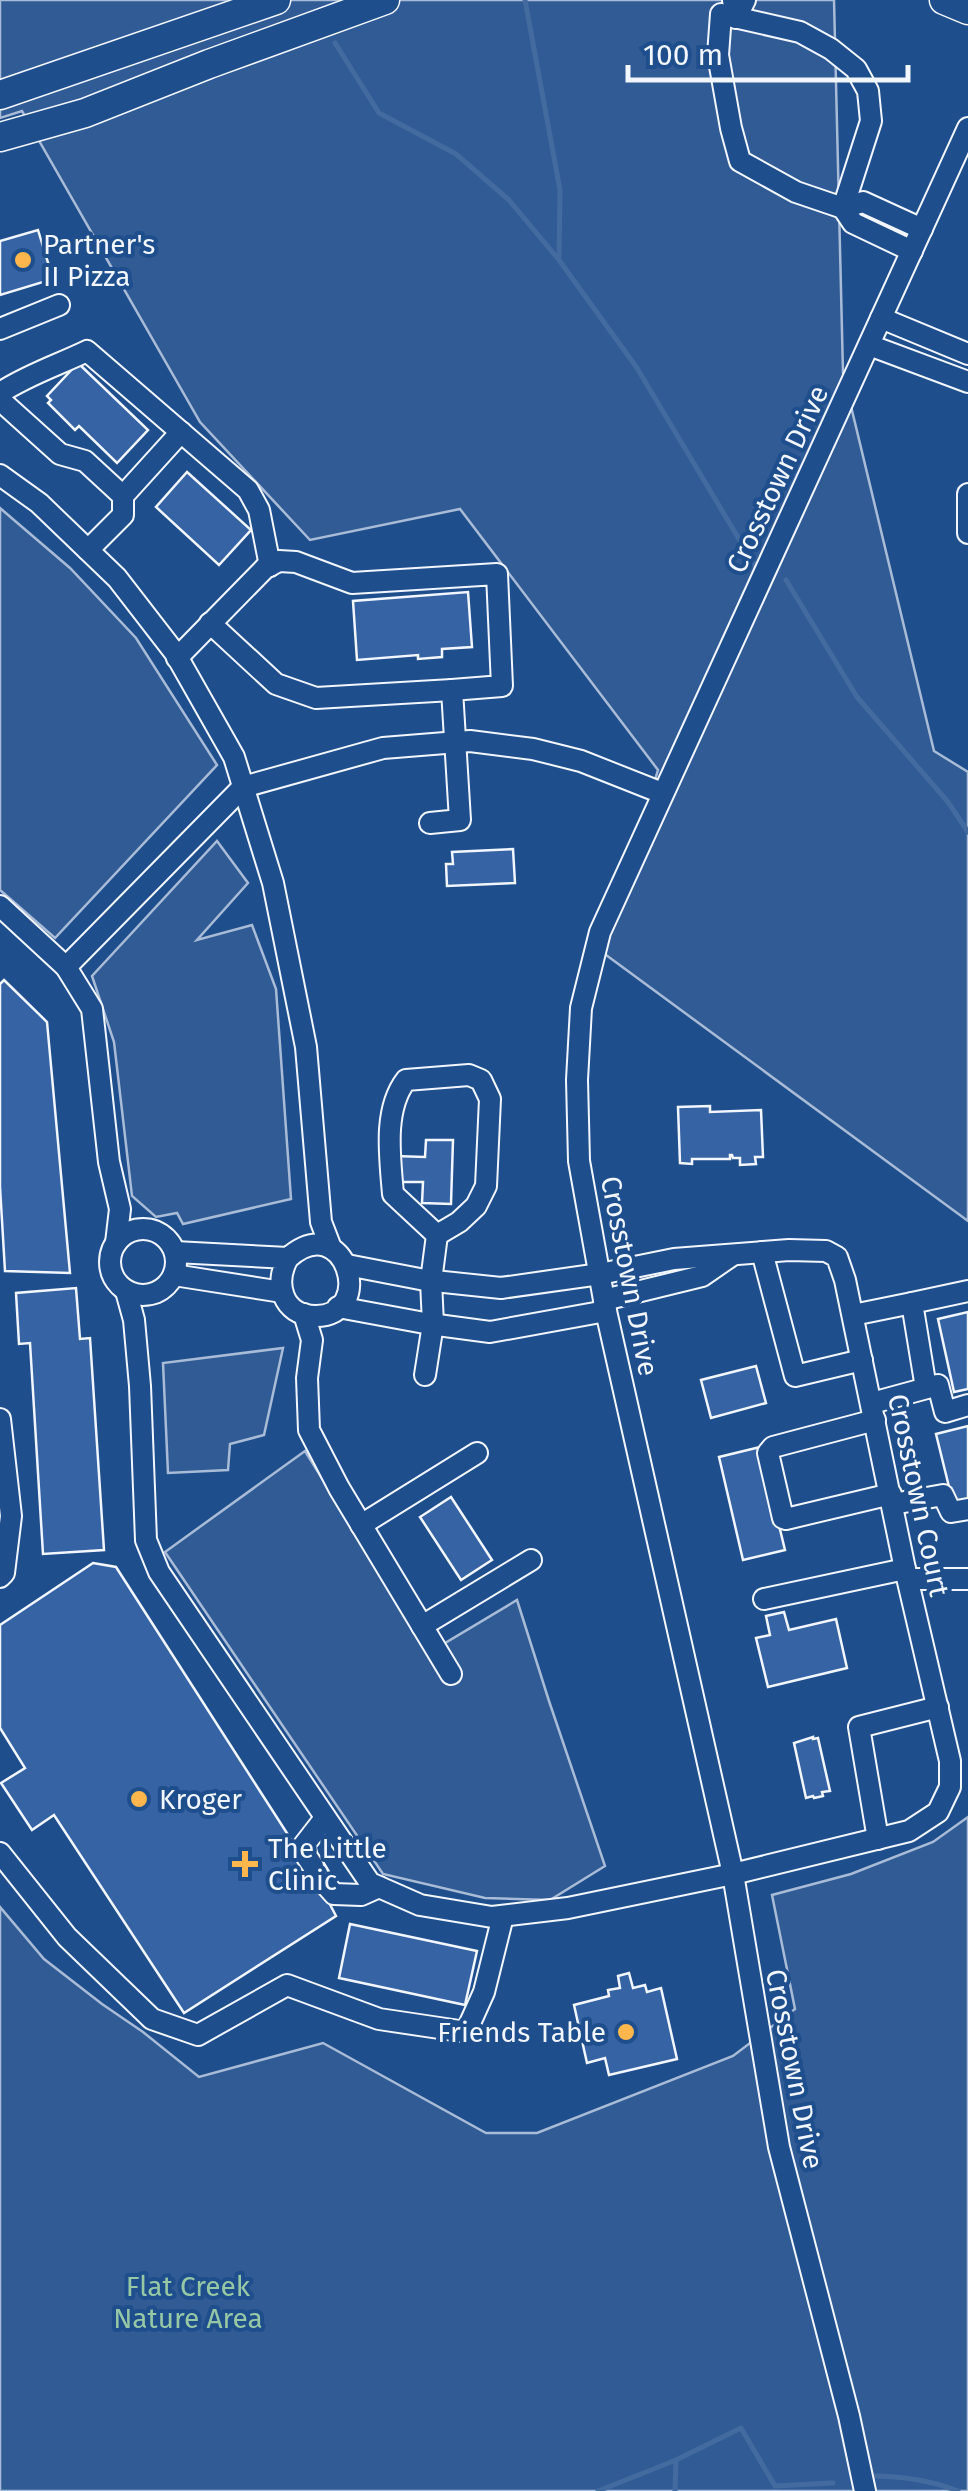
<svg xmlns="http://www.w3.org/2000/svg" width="968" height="2491" viewBox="0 0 968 2491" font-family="'Fira Sans',sans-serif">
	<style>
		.built { fill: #305b95; stroke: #a8bbd7; stroke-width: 2.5 }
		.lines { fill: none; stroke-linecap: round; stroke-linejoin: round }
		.stream { stroke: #446ba0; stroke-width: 5 }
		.building { fill: #3563a3; stroke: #f2f6ff; stroke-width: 2.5 }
		.minor-casing { stroke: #f2f6ff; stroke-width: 24 }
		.major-casing { stroke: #f2f6ff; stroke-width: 31 }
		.minor { stroke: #1f4e8c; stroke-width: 20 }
		.major { stroke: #1f4e8c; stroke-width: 28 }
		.poi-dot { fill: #ffb74d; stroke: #1f4e8c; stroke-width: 4 }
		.labels { text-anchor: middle; stroke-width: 8; stroke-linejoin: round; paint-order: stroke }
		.poi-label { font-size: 28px; fill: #f2f6ff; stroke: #1f4e8c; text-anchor: start }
		.street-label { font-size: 28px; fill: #f2f6ff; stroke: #1f4e8c }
		.park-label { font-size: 28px; fill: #97c8a6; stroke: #1f4e8c }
	</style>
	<rect width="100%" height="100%" fill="#1f4e8c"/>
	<g class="built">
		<polygon points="0,0 834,0 843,373 934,751 968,772 968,1221 602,952 658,770 460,509 310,540 200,422 22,111 0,118"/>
		<polygon points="0,508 70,568 136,638 217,765 55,938 0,890"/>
		<polygon points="217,841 248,883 197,940 252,925 276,989 291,1199 183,1224 177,1213 156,1217 132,1196 114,1042 92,976"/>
		<polygon points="283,1348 264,1435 230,1444 228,1470 168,1473 163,1363"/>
		<polygon points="305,1451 430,1652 517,1600 549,1701 605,1866 550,1900 485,1898 383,1874 165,1552"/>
		<polygon points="968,1817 968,2491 0,2491 0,1907 44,1959 102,2004 143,2032 199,2077 323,2043 486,2133 537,2133 733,2056 795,2009 772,1895 851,1874 933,1842"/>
	</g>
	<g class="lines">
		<g class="stream">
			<polyline points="525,0 560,190 559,257"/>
			<polyline points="335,43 379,113 456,154 509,200 559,260 637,368 755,566"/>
			<polyline points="786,580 857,697 948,802 968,832"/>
			<path d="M874 2476C901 2476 933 2481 958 2491"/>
			<polyline points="598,2491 676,2460 741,2428 775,2486 833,2483"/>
			<polyline points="675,2491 676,2460"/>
		</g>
	</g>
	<g class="building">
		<polygon points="38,230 53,279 0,295 0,241"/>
		<polygon points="78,363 148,430 117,463 79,426 75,430 48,403 51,400 47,396"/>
		<polygon points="187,472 251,530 219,565 156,507"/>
		<polygon points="468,592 472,647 442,649 442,657 418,659 418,655 357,660 353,601"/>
		<polygon points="513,849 515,883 447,886 446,864 453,864 452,852"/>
		<polygon points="4,980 47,1022 70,1273 5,1271 0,1187 0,984"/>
		<polygon points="710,1106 710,1112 761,1110 763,1157 755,1157 756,1164 740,1165 740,1158 733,1158 732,1155 730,1155 730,1159 692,1159 692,1164 680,1163 678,1107"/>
		<polygon points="426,1140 453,1140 451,1204 422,1203 423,1182 394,1182 395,1156 425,1157"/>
		<polygon points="76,1288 80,1339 90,1338 104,1550 43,1554 30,1343 19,1344 16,1293"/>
		<polygon points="968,1312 968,1389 954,1392 938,1319"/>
		<polygon points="756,1366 766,1403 711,1418 701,1380"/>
		<polygon points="968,1426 968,1499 953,1503 936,1434"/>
		<polygon points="760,1447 785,1550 743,1560 719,1457"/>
		<polygon points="451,1497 492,1560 461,1580 420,1517"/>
		<polygon points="93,1563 116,1567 310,1869 322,1860 334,1880 321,1887 336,1916 184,2013 54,1815 32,1830 1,1783 25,1768 0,1728 0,1625"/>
		<polygon points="784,1612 789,1630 836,1619 847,1668 768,1687 756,1638 770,1635 766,1616"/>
		<polygon points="813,1737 813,1739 818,1738 830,1791 822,1792 823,1796 814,1798 813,1796 806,1798 794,1743"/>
		<polygon points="350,1924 477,1951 465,2005 339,1978"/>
		<polygon points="629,1973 633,1988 645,1985 647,1992 661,1988 677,2059 609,2075 605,2058 587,2063 574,2005 609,1996 608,1990 620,1988 618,1976"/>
	</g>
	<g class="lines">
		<g class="minor-casing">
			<g id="minor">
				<polyline points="733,0 736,18 745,0"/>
				<polygon points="721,14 800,32 831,49 856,69 868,91 871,121 843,208 796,192 740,161 731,128 718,55"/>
				<polyline points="912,251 853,223 843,208 863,202 922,229"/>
				<polyline points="881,318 968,354"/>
				<polyline points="0,329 59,305"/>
				<polyline points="869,345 968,382"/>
				<path d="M0 393C27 375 58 365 87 351L248 490 259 510 270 566"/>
				<polyline points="0,400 60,454 85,461 123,496 123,515 88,550"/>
				<polyline points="0,475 39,503 117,578 175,653 234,757 273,883 306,1047 321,1222 331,1248"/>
				<polyline points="968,494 968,533"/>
				<polyline points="123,496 181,432"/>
				<polyline points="210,623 276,684 316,698 452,690"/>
				<polyline points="177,658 265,568 279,561 296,562 352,583 497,574 502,686 452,690 460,820 430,823"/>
				<polyline points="0,906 66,967 92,1009 109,1162 120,1209 116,1243"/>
				<polyline points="66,967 243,787 383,748 470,741 533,749 581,761 662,793"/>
				<path d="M469 1075 481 1080 490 1099 486 1186 476 1206 459 1222 437 1235 393 1194C390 1157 383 1110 406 1080Z"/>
				<circle cx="143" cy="1262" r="33"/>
				<path d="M175 1252 288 1258C345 1207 378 1317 315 1316 282 1315 274 1283 288 1258"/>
				<polyline points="762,1252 795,1376 862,1360"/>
				<polyline points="174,1275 282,1292"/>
				<polyline points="126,1291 134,1320 140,1386 146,1540 159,1572 370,1883 420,1905 492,1917 568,1908 733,1874 909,1831 938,1812 950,1787 950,1761 905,1569 845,1280 837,1257 826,1251 789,1250 674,1259 600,1274 501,1288 425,1280 347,1265"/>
				<polyline points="604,1300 702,1276 731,1256"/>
				<polyline points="338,1307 430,1324 490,1332 606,1311"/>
				<polyline points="304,1314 312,1340 307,1378 309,1430 339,1488 451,1674"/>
				<polyline points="853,1315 912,1303"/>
				<polyline points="425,1375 433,1324 431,1281 437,1235"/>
				<polyline points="926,1388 912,1303 968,1291"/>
				<polyline points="872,1403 938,1385 945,1412 968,1405"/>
				<polyline points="0,1419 11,1516 4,1573 0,1577"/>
				<polyline points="875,1420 773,1447 768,1453 783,1518 786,1519 891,1494"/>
				<polyline points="893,1504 943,1495 951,1512 968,1509"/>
				<polyline points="361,1525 477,1453"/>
				<polyline points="908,1579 968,1579"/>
				<polyline points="764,1599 905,1569"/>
				<polyline points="422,1626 531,1560"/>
				<polyline points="878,1839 859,1727 938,1707"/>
				<polyline points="0,1853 67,1937 152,2019 198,2035 287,1985 379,2019 466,2032 484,1992 503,1916"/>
				<polyline points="313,1866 307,1857 304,1845 325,1818"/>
				<polyline points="326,1885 334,1894 361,1895 379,1887"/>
				<polyline points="865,2491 849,2416 779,2147 733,1874 606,1311 579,1161 577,1080 581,1008 600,932 968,128"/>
			</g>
		</g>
		<g class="major-casing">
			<g id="major">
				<polyline points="944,0 968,10"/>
				<polyline points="0,95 276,0"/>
				<polyline points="0,137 85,113 209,64 385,0"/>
			</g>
		</g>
		<use href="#minor" class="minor"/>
		<use href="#major" class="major"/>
	</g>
	<g class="poi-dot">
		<circle cx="23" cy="260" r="10"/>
		<circle cx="139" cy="1799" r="10"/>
		<path d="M240 1849h10v10h10v10h-10v10h-10v-10h-10v-10h10z"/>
		<circle cx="626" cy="2032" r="10"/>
	</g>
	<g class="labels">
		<g class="poi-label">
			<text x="43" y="254">Partner's<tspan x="43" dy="32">II Pizza</tspan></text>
			<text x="159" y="1809">Kroger</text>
			<text x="268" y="1858">The Little<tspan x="268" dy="32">Clinic</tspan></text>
			<text x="606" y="2042" text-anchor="end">Friends Table</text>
		</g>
		<g class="street-label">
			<text transform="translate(777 479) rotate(-65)" y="10">Crosstown Drive</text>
			<text transform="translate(630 1276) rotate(79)" y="10">Crosstown Drive</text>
			<text transform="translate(919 1495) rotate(78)" y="10">Crosstown Court</text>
			<text transform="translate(795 2069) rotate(79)" y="10">Crosstown Drive</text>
		</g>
		<g class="park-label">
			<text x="188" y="2296">Flat Creek<tspan x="188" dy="32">Nature Area</tspan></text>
		</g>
	</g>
	<path d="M628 65v15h280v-15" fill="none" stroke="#f2f6ff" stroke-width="5"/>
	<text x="643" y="65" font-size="30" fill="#f2f6ff" stroke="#1f4e8c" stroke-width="8" paint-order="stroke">100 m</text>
</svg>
